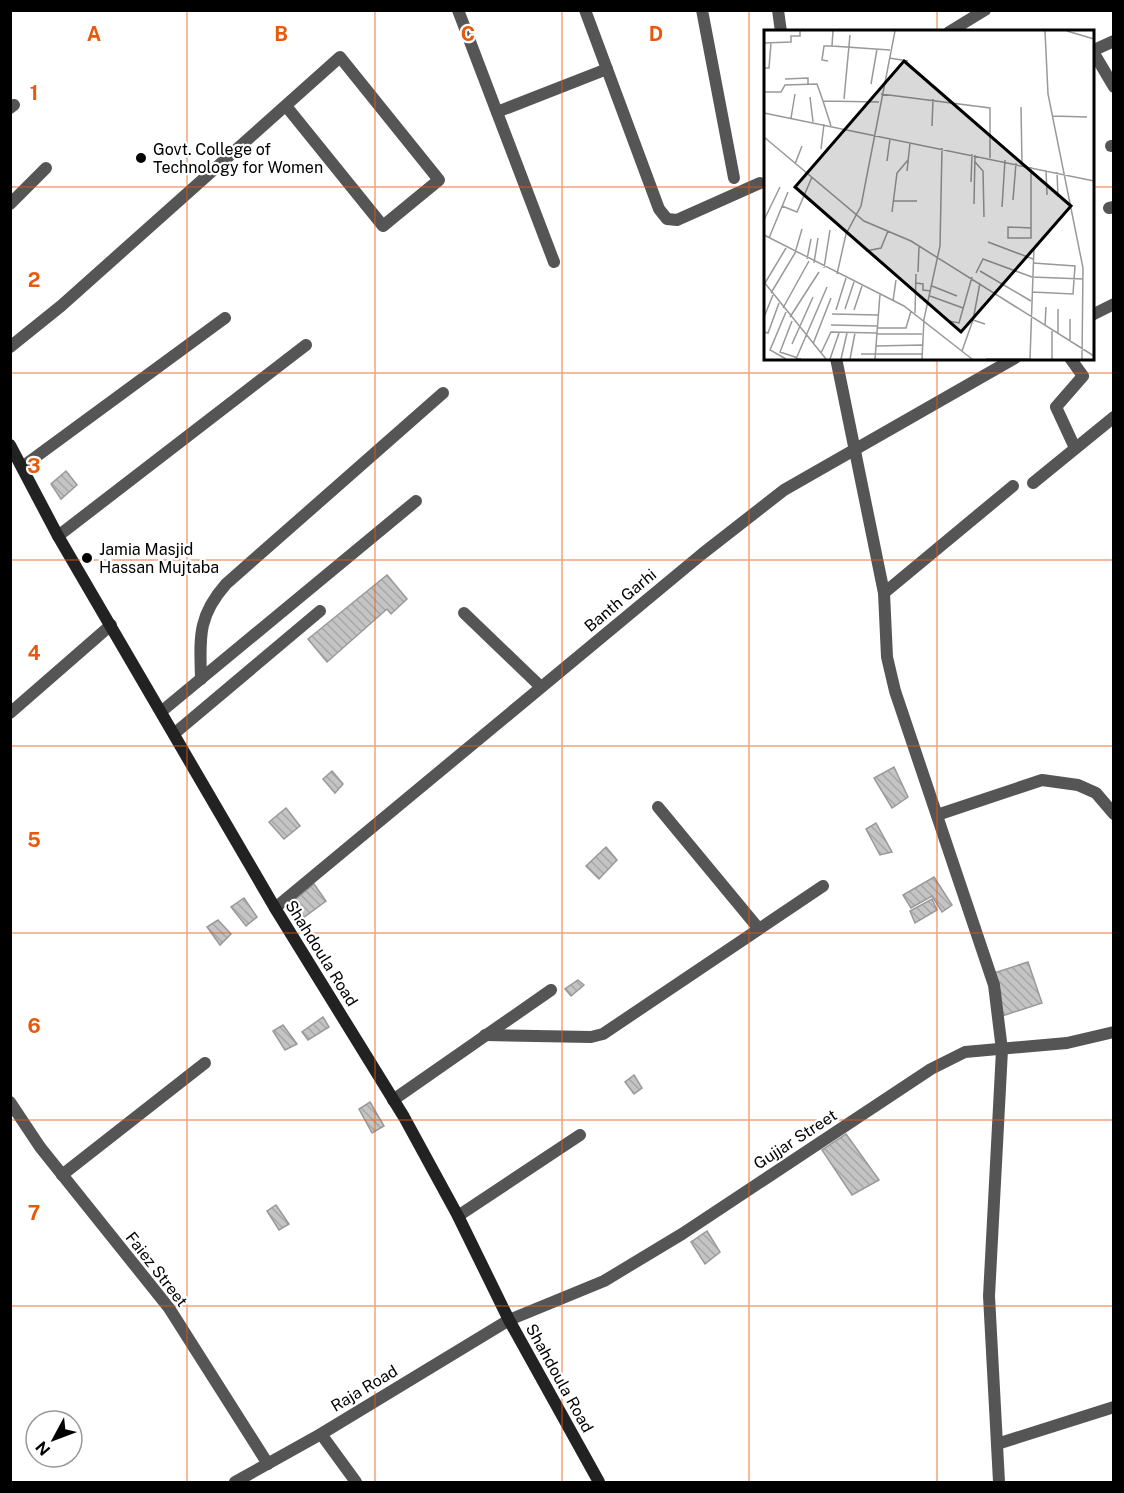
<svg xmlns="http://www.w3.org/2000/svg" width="1124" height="1493" viewBox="0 0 1124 1493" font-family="'Public Sans',sans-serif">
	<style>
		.building { fill: url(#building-back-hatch); stroke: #999; stroke-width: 1.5 }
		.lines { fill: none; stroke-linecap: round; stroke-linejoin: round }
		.street { stroke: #555; stroke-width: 12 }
		.secondary { stroke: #222; stroke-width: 12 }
		.grid { fill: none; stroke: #e8590c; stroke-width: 1.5; stroke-opacity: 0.55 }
		.poi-dot { fill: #000; stroke: #fff; stroke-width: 2 }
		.labels { text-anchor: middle; stroke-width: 4.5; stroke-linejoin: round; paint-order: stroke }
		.poi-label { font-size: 16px; fill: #000; stroke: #fff; text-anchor: start }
		.street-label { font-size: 16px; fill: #000; stroke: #fff }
		.inset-road { fill: none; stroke: #999; stroke-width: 1.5 }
		.view { fill: #000; fill-opacity: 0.15; stroke: #000; stroke-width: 3 }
		.inset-edge { fill: none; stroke: #000; stroke-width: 3 }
		.grid-label { font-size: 20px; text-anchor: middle; font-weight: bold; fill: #e8590c; stroke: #fff; stroke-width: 4.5; stroke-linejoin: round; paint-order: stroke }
	</style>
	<defs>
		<pattern id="building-back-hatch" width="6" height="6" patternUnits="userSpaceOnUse" patternTransform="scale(1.5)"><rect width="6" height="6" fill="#c4c4c4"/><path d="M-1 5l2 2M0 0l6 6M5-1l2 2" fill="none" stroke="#a7a7a7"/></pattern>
	</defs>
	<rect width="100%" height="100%" fill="#fff"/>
	<g class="building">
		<polygon points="66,471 77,485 61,499 51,484"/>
		<polygon points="387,575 407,599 391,614 387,609 327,662 308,639"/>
		<polygon points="894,767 908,797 892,808 874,778"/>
		<polygon points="332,771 343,784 335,793 323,779"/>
		<polygon points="286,808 300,826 284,839 269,822"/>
		<polygon points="876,823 892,852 880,855 866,829"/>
		<polygon points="606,847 617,860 599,879 586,866"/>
		<polygon points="934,877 952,905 942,912 932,896 911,908 903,895"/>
		<polygon points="314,884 326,901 303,918 292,902"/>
		<polygon points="244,898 257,917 246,926 231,907"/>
		<polygon points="932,899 937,910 915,923 910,911"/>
		<polygon points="218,920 231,934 220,945 207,927"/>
		<polygon points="1028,962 1042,1003 1002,1016 991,974"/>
		<polygon points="578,980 584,985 571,996 565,989"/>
		<polygon points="323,1017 329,1027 308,1040 302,1032"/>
		<polygon points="283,1025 297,1044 285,1050 273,1031"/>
		<polygon points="634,1075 642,1088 634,1094 625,1082"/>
		<polygon points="370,1102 384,1126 372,1133 359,1109"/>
		<polygon points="846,1134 879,1180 852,1195 822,1150"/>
		<polygon points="276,1205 289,1224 279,1230 267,1211"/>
		<polygon points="707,1231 720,1252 705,1264 691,1242"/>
	</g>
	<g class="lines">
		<g class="street">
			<polyline points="458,10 554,262"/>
			<polyline points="585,10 659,209 667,219 677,220 760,183"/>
			<polyline points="702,10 734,178"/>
			<polyline points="778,10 781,32"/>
			<polyline points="949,32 985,10"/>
			<polyline points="1092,50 1114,87"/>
			<polyline points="1094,50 1114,41"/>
			<polyline points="10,108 14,105"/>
			<polyline points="497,112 607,69"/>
			<polyline points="1111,146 1114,146"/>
			<polyline points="10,204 46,168"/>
			<polyline points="1109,208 1114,207"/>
			<polyline points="1092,315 1114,304"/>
			<polyline points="10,347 61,306 340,57 439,180 383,226 286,106"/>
			<polyline points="836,358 884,593 887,657 895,691 994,985 1002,1050 989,1296 999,1482"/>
			<polyline points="1070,358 1083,376 1056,407 1075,448"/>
			<polyline points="22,467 225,318"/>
			<polyline points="1033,483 1114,417"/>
			<polyline points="58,536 306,345"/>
			<polyline points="884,593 1013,486"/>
			<polyline points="464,613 541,687"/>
			<path d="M201 679C200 638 197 617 226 584L443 393"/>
			<polyline points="162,711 416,501"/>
			<polyline points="10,713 111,625"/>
			<polyline points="175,733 320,611"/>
			<polyline points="658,807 759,929"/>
			<polyline points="937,815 1042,780 1078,785 1096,793 1114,814"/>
			<polyline points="275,908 702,554 784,490 1015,358"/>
			<polyline points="485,1035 591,1037 603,1034 823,886"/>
			<polyline points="393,1100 551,990"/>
			<polyline points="10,1102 40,1147 169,1308 268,1464"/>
			<polyline points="62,1175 205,1063"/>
			<polyline points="458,1216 580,1135"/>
			<polyline points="321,1434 356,1482"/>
			<polyline points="997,1444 1114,1407"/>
			<polyline points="235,1482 321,1434 509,1320 604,1281 682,1234 931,1069 965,1052 1067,1043 1114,1032"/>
		</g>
		<polyline class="secondary" points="10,445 58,536 275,908 404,1117 458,1216 509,1320 599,1482"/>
	</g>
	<path class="grid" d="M187 10V1482M375 10V1482M562 10V1482M749 10V1482M937 10V32M10 187H766M1092 187H1114M937 358V1482M10 373H1114M10 560H1114M10 746H1114M10 933H1114M10 1120H1114M10 1306H1114"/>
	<g class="poi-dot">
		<circle cx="141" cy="158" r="6"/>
		<circle cx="87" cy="558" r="6"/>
	</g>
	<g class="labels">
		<g class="poi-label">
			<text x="153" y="155">Govt. College of<tspan x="153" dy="18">Technology for Women</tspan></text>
			<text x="99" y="555">Jamia Masjid<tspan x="99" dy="18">Hassan Mujtaba</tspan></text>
		</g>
		<g class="street-label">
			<text transform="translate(620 600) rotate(-40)" y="6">Banth Garhi</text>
			<text transform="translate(322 953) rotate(58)" y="6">Shahdoula Road</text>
			<text transform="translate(795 1139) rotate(-33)" y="6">Gujjar Street</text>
			<text transform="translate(157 1269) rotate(52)" y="6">Faiez Street</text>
			<text transform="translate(560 1378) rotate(61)" y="6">Shahdoula Road</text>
			<text transform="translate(364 1388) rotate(-31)" y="6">Raja Road</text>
		</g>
	</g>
	<g transform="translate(764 30)">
		<rect width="330" height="330" fill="#fff"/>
		<path class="inset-road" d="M69 1 68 16 126 20M281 1 284 64 319 238 318 329M303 1 330 9M0 13 27 12V6H36V1M125 28 144 31M64 31 58 30 60 16H68M0 38H5L7 13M21 49 44 48V54M107 54 113 19M0 62H17L21 55 53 54 59 71M117 64 226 78V128M46 67 49 92M80 69 86 5M257 77 258 134M0 83 330 151M288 86 323 87M27 88 31 64M67 96 59 71 115 72M168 96 169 69M0 107 100 191 147 211 330 326M57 119 60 94M123 131 126 109M211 132 219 141 220 187M31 134 38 116M282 140 283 165M143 141 146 113M293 142 294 167M207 152 208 124M249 170 252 133M129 171H153M210 174 211 125M18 176 33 182 48 147M238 177 241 130M128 182 133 143 144 130M0 190 16 157M267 198 244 197V208H267V137M0 205 140 276 208 329M5 208 24 162M224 212 269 229M102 221 117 218 124 201M43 229 47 209M50 233 54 208M60 238 66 200M216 241 267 271M154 242 155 217M212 243 219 229 268 247 319 249M73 244 82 204 97 176 131 1M0 252 62 329M1 253 22 218M152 253 159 254V260L167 261M168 256 193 266M268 262 309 264 311 236 269 233M7 263 31 223 38 199M166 266 199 278M129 271 132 250M19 278 45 231M81 279 90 252M72 280 82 248M90 280 98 256M151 283 152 244M68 284 114 285M0 287 9 265M26 287 55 242M209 290 216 253M28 291 16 322 37 329M185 291 195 293 208 247M67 295 114 296M281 296 282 277M114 298H142L147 281M0 302 4 303 15 273M113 304H158M294 304V279M306 312V289M28 314 49 267M49 314 67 268M112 316 158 315M198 321 209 290 221 294M57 323 67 302 113 303M97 324H158M22 329 6 320 22 282M32 329 63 257M66 329 75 303M77 329 83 303M86 329 91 303M111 329 116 264M158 329 160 289 176 216 178 118M222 329H266M266 329 270 217M288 329V301"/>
		<path class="view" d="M140 31 307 176 197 302 31 157Z"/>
		<rect width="330" height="330" class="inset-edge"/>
	</g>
	<g class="grid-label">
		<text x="94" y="41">A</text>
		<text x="281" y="41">B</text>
		<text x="468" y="41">C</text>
		<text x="656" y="41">D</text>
		<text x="34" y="100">1</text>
		<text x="34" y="287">2</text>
		<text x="34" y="473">3</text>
		<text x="34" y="660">4</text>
		<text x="34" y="847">5</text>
		<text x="34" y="1033">6</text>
		<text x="34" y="1220">7</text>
	</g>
	<rect width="1124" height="1493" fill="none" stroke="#000000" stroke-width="24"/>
	<g transform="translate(54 1439) rotate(229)"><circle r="28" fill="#ffffff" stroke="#999999" stroke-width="1.5"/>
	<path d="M0-4.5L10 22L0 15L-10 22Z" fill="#000000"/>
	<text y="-9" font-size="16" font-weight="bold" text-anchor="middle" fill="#000000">N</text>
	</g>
</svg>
